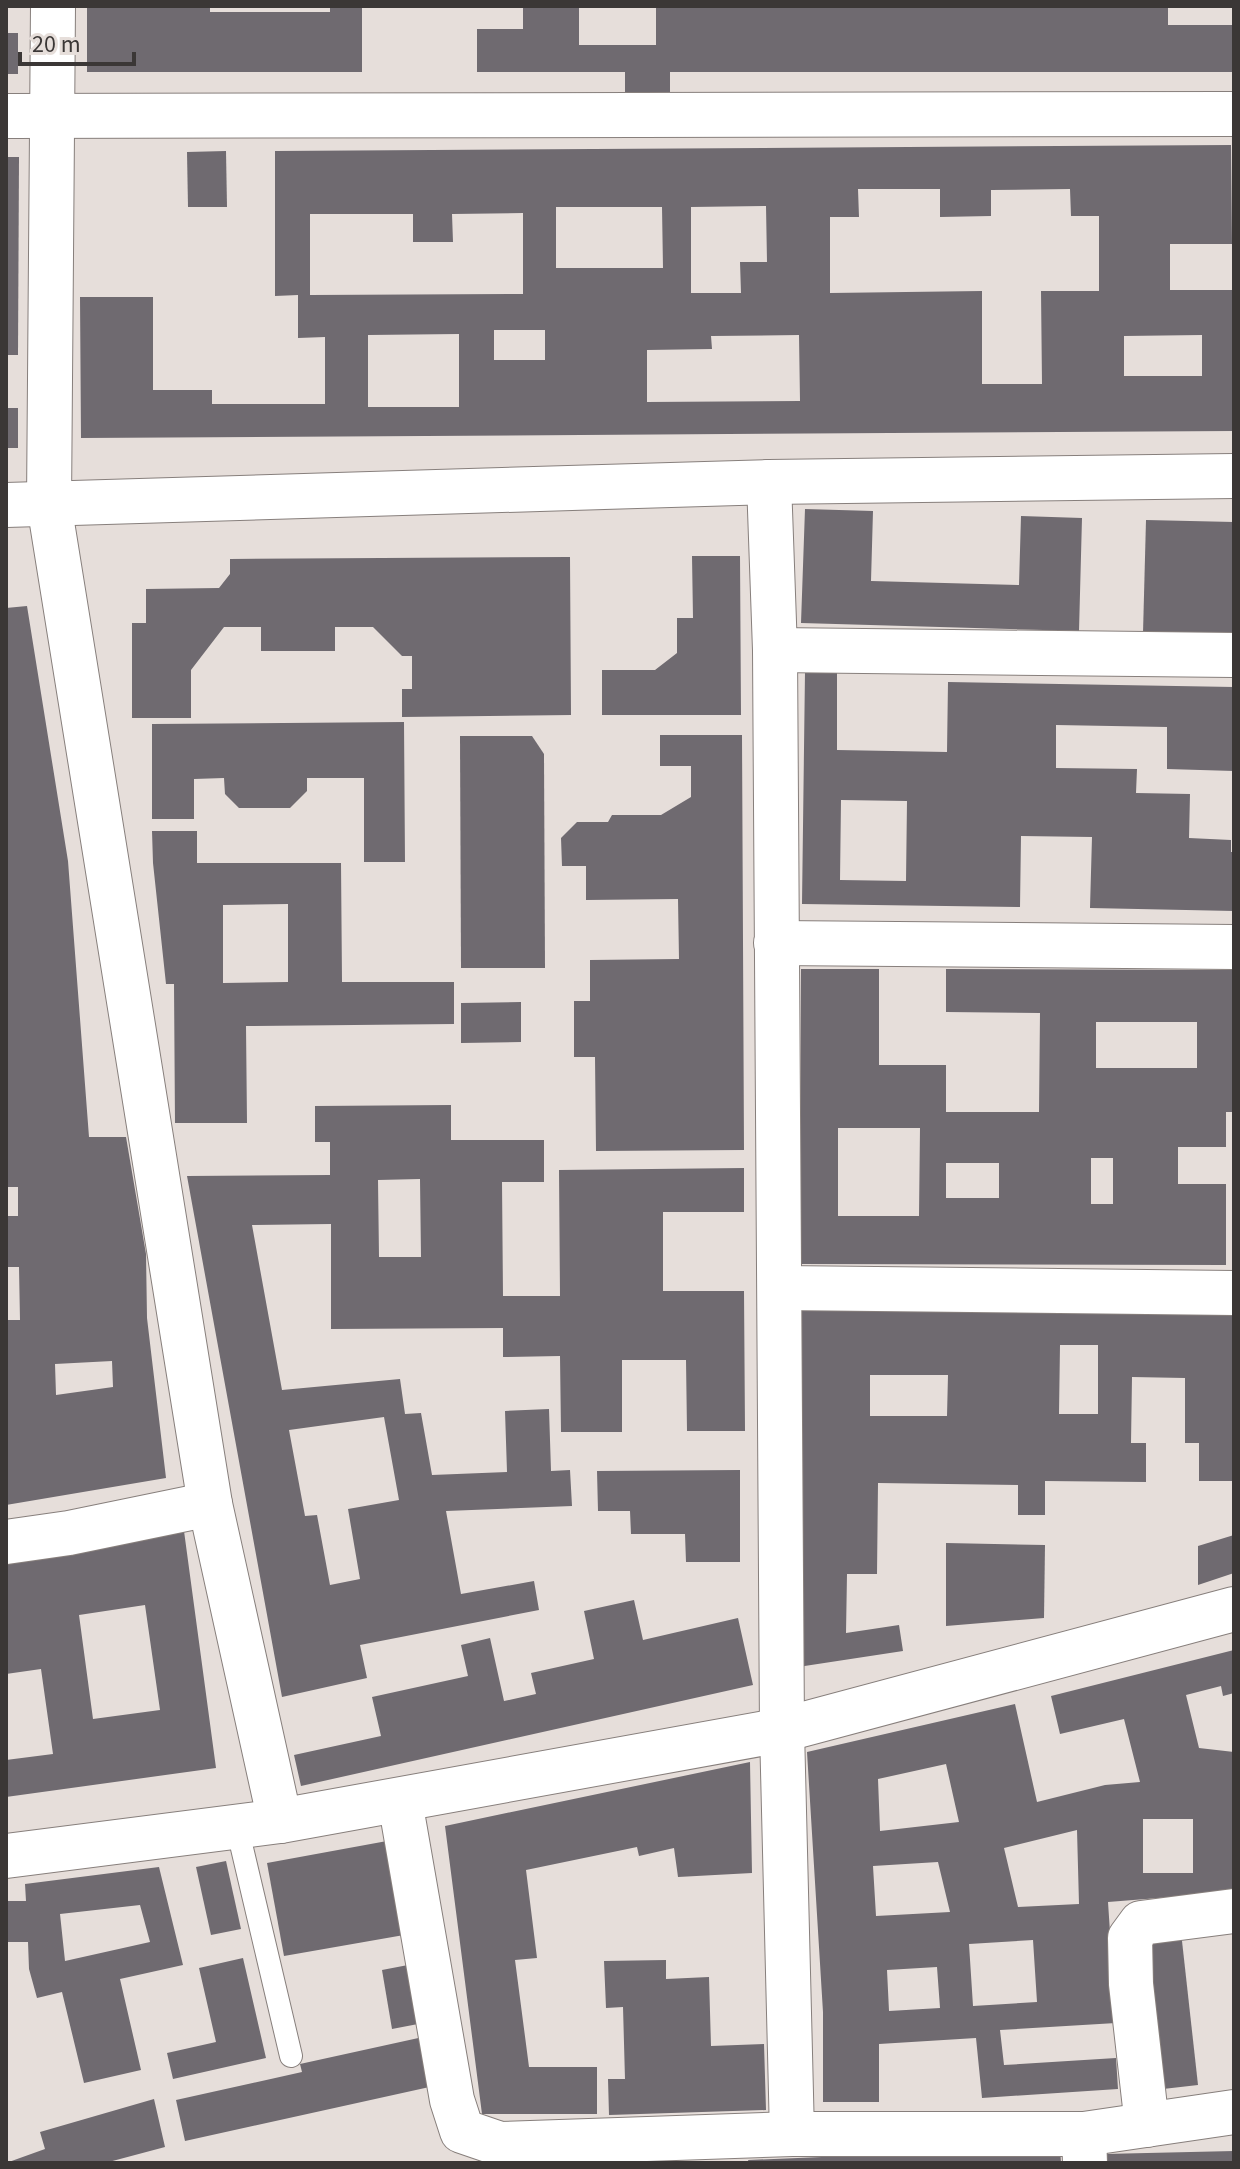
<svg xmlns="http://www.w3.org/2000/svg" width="1240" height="2169" viewBox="0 0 1240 2169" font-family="'Source Sans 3',sans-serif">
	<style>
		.building { fill: #6f6a70; fill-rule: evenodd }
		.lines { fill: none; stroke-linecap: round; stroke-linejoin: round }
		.service-casing { stroke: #877f7c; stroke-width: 24 }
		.minor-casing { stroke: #877f7c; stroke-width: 46 }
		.service { stroke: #fff; stroke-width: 22 }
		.minor { stroke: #fff; stroke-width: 44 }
	</style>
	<rect width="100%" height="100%" fill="#e6deda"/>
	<g class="building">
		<polygon points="87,6 210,6 210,12 330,12 330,6 362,6 362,72 87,72"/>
		<polygon points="523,6 579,6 579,45 656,45 656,6 1168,6 1168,25 1234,25 1234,72 670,72 670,94 625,94 625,72 477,72 477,29 523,29"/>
		<rect x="6" y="33" width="12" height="41"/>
		<path d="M1231 145 1232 244H1170V290H1234V431L81 438 80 297H153V390H212V404H325V337L298 338V295L275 296V151ZM858 189H940V217L991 216V190L1070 189 1071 216H1099V291H1041L1042 384H982V291L830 293V217H859ZM766 206 767 262H740L741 293H691V207ZM556 207H662L663 268H556ZM523 213V294L310 295V214H413V242H453L452 214ZM494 330H545V360H494ZM459 334V407H368V335ZM799 335 800 401 647 402V350L712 349 711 336ZM1202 335V376H1124V336Z"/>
		<polygon points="226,151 227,207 188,207 187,152"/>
		<polygon points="6,157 19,157 18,355 6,355"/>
		<rect x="6" y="408" width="12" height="40"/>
		<polygon points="805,509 873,511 871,581 1019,585 1021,516 1082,518 1079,631 801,623"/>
		<polygon points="1146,520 1234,522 1234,636 1143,633"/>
		<polygon points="692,556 740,556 741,715 602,715 602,670 655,670 677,653 677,618 693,618"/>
		<polygon points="570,557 571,715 402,717 402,689 412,689 412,656 402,656 373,627 335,627 335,651 261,651 261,627 224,627 191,670 191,718 132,718 132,623 146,623 146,589 219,588 230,574 230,559"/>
		<path d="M27 606 68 861 89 1137H126L146 1254 147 1318 166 1478 6 1505V1320H20L19 1267H6V1216H18V1187H6V608ZM112 1361 113 1387 56 1395 55 1364Z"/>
		<path d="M805 672 837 673V750L947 752 948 682 1234 687V771L1167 769V727L1056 725V768L1137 769 1136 793 1190 794 1189 838 1231 840V852H1234V911L1090 908 1092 837 1021 836 1020 907 802 904ZM841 800 907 801 906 881 840 880Z"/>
		<polygon points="404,722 405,862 364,862 364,778 307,778 307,791 290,808 239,808 225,794 224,778 194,779 194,819 152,819 152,724"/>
		<polygon points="660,735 742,735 744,1150 596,1151 595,1057 574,1057 574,1001 590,1001 590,960 679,959 678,899 586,900 586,866 562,866 561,838 577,822 608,822 612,815 661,815 691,797 691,766 660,766"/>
		<polygon points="460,736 532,736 544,754 545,968 461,968"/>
		<path d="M152 831H197V863H341L342 982H454V1024L246 1026 247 1123H175L174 984H166L153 863ZM288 904V982L223 983V905Z"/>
		<path d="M801 969H879V1065H946V1112H1039L1040 1013 946 1012V969L1234 970V1112H1226V1147H1178V1184H1226V1265L800 1264ZM1096 1022H1197V1068H1096ZM838 1128H920L919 1216H838ZM1091 1158H1113V1204H1091ZM946 1163H999V1198H946Z"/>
		<polygon points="521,1002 521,1042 461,1043 461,1003"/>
		<path d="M451 1105V1140H544V1182H502L503 1296H560L559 1170 744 1168V1212H663V1291H744L745 1431H687L686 1360H622V1432H561L560 1356 503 1357V1328L331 1329V1224L252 1225 282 1390 400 1379 405 1414 421 1413 432 1475 507 1472 505 1411 549 1409 551 1471 570 1470 572 1506 446 1511 461 1594 534 1581 539 1610 360 1645 367 1678 282 1697 187 1176 330 1175V1142H315V1106ZM420 1179 421 1257H379L378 1180ZM384 1417 399 1500 348 1509 360 1579 330 1585 317 1515 305 1516 289 1430Z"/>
		<path d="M801 1307 1234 1310V1481H1199V1443H1185V1378L1132 1377 1131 1443H1146V1482L1045 1481V1515H1018V1485L878 1483 877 1574H847L846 1633 899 1625 903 1651 798 1667ZM1060 1345H1098V1414H1059ZM870 1375H948L947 1416H870Z"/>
		<polygon points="740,1470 740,1562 686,1562 685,1534 631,1534 630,1511 598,1511 597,1471"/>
		<path d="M184 1531 216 1768 6 1797V1760L53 1754 41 1669 6 1674V1556ZM145 1605 160 1710 93 1719 79 1615Z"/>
		<polygon points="1234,1535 1234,1573 1198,1585 1198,1546"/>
		<polygon points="946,1543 1045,1545 1044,1618 946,1626"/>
		<polygon points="634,1600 643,1640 738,1618 753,1685 301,1786 294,1755 381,1736 372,1697 468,1676 461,1645 490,1638 504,1701 536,1694 531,1673 594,1659 584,1611"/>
		<path d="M1234 1650V1693L1223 1696 1221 1686 1186 1695 1199 1748 1234 1752V1892L1108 1902 1116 2023 1000 2030 1004 2065 1116 2058 1118 2089 982 2098 976 2038 879 2044V2102H823V2012L807 1752 1015 1704 1037 1802 1105 1785 1140 1782 1124 1719 1060 1734 1051 1696ZM946 1764 959 1822 880 1831 878 1779ZM1143 1819H1193V1873H1143ZM1077 1830 1079 1904 1018 1907 1004 1848ZM938 1862 950 1912 876 1916 873 1866ZM1033 1940 1037 2002 973 2006 969 1944ZM937 1967 940 2008 889 2011 887 1970Z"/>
		<polygon points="750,1762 752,1873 678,1877 674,1848 639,1856 637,1847 526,1870 537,1958 515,1960 529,2067 597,2067 597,2114 482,2114 445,1826"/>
		<polygon points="387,1841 404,1935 284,1956 267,1863"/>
		<polygon points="226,1861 241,1929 211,1935 196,1867"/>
		<path d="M159 1867 183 1965 120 1979 141 2070 84 2083 62 1992 37 1998 29 1969 28 1942H6V1901H26L25 1884ZM140 1905 150 1942 65 1961 60 1914Z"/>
		<polygon points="1181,1932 1198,2085 1163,2089 1147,1936"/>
		<polygon points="243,1958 266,2058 173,2079 167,2053 216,2042 199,1968"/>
		<polygon points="666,1960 666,1979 709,1977 711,2046 764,2044 766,2110 609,2115 608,2079 625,2079 623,2007 606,2008 604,1961"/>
		<polygon points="408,1965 418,2024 392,2029 382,1970"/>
		<polygon points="423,2037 434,2086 185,2141 176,2100 302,2072 300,2064"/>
		<polygon points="154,2099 165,2147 105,2163 6,2163 45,2149 40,2132"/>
		<polygon points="1060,2147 1061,2163 749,2163 748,2160"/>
		<polygon points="1234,2151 1234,2163 1105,2163 1104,2154"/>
	</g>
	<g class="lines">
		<g class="service-casing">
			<polyline id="service" points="237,1827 291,2056"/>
		</g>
		<g class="minor-casing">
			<g id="minor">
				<polyline points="53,6 49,504 210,1504 280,1821"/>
				<polyline points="6,116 1234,114"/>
				<polyline points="769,482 775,650 782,1730 792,2134 1084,2134 1085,2163"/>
				<polyline points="6,505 769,482 1234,476"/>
				<polyline points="775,650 1234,655"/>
				<polyline points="776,943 1234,947"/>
				<polyline points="781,1288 1234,1293"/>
				<polyline points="6,1542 69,1533 210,1504"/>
				<polyline points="400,1801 452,2100 462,2131 500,2144 792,2134"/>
				<polyline points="6,1856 280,1821 782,1730 1234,1609"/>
				<polyline points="1147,2125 1131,1984 1130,1938 1141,1923 1234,1911"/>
				<polyline points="1084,2134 1234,2112"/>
			</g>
		</g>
		<use href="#service" class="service"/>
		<use href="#minor" class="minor"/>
	</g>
	<rect width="1240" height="2169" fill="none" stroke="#3b3736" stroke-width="16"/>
	<path d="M20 52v12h114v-12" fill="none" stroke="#3b3736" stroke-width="4"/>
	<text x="32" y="52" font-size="24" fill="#3b3736" stroke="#e6deda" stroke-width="6" paint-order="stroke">20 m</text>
</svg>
